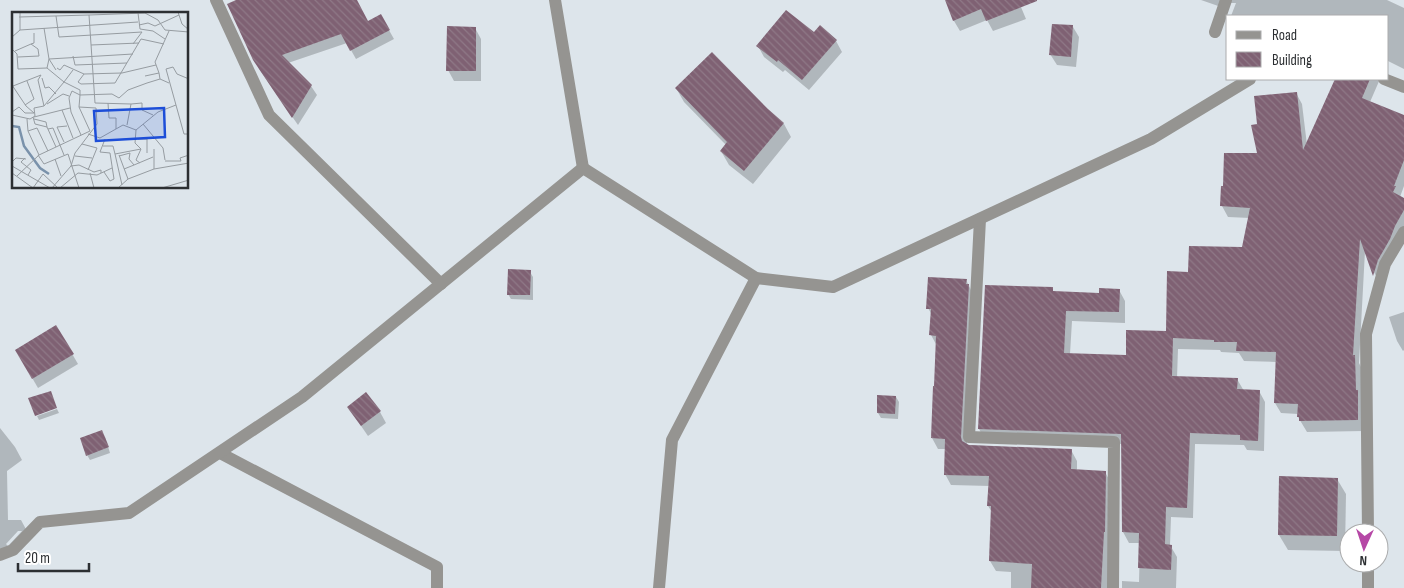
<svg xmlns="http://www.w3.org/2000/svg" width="1404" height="588" viewBox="0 0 1404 588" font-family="'Sofia Sans Condensed',sans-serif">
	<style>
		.shadow { fill: #0003; fill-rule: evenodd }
		.building { fill: url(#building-back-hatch) }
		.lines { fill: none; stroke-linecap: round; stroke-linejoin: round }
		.minor { stroke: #959491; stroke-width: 12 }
		.inset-river { fill: none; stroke: #7a92ab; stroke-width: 2.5 }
		.inset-road { fill: none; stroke: #969ca1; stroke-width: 1 }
		.view { fill: #1d4ed8; fill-opacity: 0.15; stroke: #1d4ed8; stroke-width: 2.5 }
		.inset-edge { fill: none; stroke: #2c2f32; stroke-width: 2.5 }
	</style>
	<defs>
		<pattern id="building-back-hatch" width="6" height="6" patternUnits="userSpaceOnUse" patternTransform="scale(1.25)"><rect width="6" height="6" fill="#7f6173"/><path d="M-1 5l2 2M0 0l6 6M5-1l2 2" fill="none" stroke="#8f7987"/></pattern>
	</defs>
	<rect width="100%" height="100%" fill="#dde5eb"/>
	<g class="shadow">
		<polygon points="239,0 356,0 368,23 381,16 394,39 356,59 347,43 288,63 311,86 317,95 298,125 259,69"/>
		<polygon points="946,0 1018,0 1026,19 993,31 987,20 960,31 954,21"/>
		<polygon points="1201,0 1387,0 1404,8 1404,69 1388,61 1388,16 1231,16 1236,3 1230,3 1224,8"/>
		<polygon points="1073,27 1079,37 1076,67 1057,65 1050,54"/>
		<polygon points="475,28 481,39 481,81 454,81 448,70"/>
		<polygon points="814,34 836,41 842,52 809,90 785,70 783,72 764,57 758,46"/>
		<polygon points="1337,79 1380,79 1370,102 1404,116 1404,186 1400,197 1404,199 1404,232 1378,279 1372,269 1365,251 1359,363 1361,367 1364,431 1307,432 1298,417 1298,414 1281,413 1275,403 1277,362 1244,361 1239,353 1221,352 1220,350 1178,349 1177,378 1237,379 1244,391 1259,391 1265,402 1264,451 1247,450 1244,445 1195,444 1193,518 1171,517 1170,545 1177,557 1176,588 1122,588 1122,581 1139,582 1140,543 1129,543 1123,532 1123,444 985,440 979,429 1052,288 1054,293 1100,294 1119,290 1125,301 1125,323 1072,321 1070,354 1127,356 1167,332 1189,273 1243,249 1250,218 1228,217 1222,206 1222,187 1258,154 1258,125 1296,93 1302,104 1307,145"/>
		<polygon points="676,88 767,110 784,124 791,137 753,184 729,165 721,151 726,145 684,102"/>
		<polygon points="530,272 533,277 533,300 511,299 508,294"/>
		<polygon points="966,280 974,296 967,445 1071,450 1077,461 1077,471 1105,472 1111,483 1108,588 1011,588 1011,572 996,571 990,561 992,512 988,506 990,486 951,485 945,474 946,449 938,449 932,438 937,346 931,335 932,315 928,308"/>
		<polygon points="1404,312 1404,350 1403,351 1397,341 1389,317"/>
		<polygon points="56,326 78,364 38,388 16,350"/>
		<polygon points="366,394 380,412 386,423 368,436 348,407"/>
		<polygon points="879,396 896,397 899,402 898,419 881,418 878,413"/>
		<polygon points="57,409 59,413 39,420 37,416"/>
		<path d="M0 428 15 447 22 460 7 471 8 520H21L28 533 0 558ZM18 531H22L8 546 6 544Z"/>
		<polygon points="105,437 110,453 90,460 87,455"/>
		<polygon points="1337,479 1346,494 1345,551 1288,550 1279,535"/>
	</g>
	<g class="building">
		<polygon points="236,0 357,0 368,21 381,14 390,30 350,51 341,34 282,55 312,85 292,118 253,60 227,4"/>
		<polygon points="945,0 1037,0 1037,1 986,21 981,9 953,21"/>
		<polygon points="786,10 814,32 820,25 837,40 802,80 778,60 777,62 756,46"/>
		<polygon points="1052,24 1073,25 1071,57 1049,55"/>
		<polygon points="447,26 476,27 476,71 446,71"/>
		<polygon points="712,52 768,109 784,123 744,171 720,151 727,142 675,88"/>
		<polygon points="1335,79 1370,79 1362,98 1404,115 1404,160 1394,186 1396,186 1393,192 1404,198 1404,210 1395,226 1390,239 1378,260 1373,276 1360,239 1353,355 1355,355 1356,390 1358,390 1358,420 1299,421 1299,417 1297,417 1298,404 1274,403 1276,352 1236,351 1237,342 1214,342 1214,340 1173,338 1172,376 1238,378 1237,389 1260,390 1258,441 1240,440 1240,435 1190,433 1187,508 1166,507 1165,544 1172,545 1171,570 1138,568 1139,533 1122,532 1121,434 978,429 985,285 1053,287 1053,291 1099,293 1099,288 1120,289 1119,312 1066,311 1064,353 1126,355 1126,330 1166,331 1167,271 1188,272 1189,246 1242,247 1250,208 1220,206 1221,186 1223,186 1224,153 1257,153 1251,125 1257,124 1254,96 1297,92 1303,150"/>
		<polygon points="508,269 531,270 530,295 507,295"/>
		<polygon points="928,277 967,279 966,284 969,284 961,437 962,441 969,445 1072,449 1071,469 1106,471 1105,532 1104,532 1101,588 1031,588 1032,564 989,561 991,506 987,506 989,476 944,475 945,439 931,438 933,386 934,386 936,336 929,335 931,309 926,309"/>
		<polygon points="56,325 74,354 32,379 15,350"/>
		<polygon points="51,391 57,408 35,416 28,398"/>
		<polygon points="366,392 381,411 361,426 347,407"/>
		<polygon points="877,395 896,396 895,414 877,413"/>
		<polygon points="102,430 109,447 86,456 80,438"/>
		<polygon points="1279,476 1338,478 1337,536 1278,535"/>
	</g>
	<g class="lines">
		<g class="minor">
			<polyline points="216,0 269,115 441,284"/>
			<polyline points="555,0 583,168"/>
			<polyline points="1215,32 1226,0"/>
			<polyline points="1384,79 1404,87"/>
			<polyline points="980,219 969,437 1114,442 1113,588"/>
			<polyline points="220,453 437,567 437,588"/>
			<polyline points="1368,533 1366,334 1385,264 1404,232"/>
			<polyline points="0,555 13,550 40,522 129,513 302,397 583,168 756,278 833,287 1151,139 1250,79"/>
			<polyline points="1368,563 1368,588"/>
			<polyline points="659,588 672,440 756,278"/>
		</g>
	</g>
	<g transform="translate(12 12)">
		<rect width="176" height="176" fill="#dde5eb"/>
		<path class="inset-river" d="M0 114 7 115 12 134 28 156 37 162"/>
		<path class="inset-road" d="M166 0 170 12 177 18M126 1 128 17 141 19 153 27M44 4 47 25 130 20M7 5 77 3M127 13 136 11 143 14 167 3M32 16 37 47 35 56M8 18 126 10M0 25 8 18V0M121 32 130 20M79 33 127 31M0 37 5 42 6 57 35 56 52 70 32 94M3 39 19 32M61 44 63 53 115 51M6 45 27 44 26 37 19 32 22 31V21M45 56 48 58 52 53 72 62 66 70 69 72 103 71 129 27 152 32M44 58 37 47 121 42M61 58 52 70 68 78V83M147 61 143 50 157 19M72 62 110 61 144 53M133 64 147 61 148 67M30 66 33 76 37 75 44 82M177 67 165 62 161 55 154 57 172 122H177M0 73 14 94 22 101M68 83 60 79 57 86 59 100 69 123M96 91 97 106H104V117M35 92 51 82 57 84M119 92 130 91V98L141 103M13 93 22 87 15 69M50 98 61 126M0 100 7 95 13 101H22M0 103 18 107 23 104 22 96 32 94 26 68 29 63 1 74M21 105 23 112 35 115 44 135M22 105 58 96M15 107 16 119 25 116 36 139M22 107 34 110 35 115M131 112 151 136 153 148M115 113 119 92 83 91 77 3 133 1 146 8 153 18 177 20M36 117 41 116 52 143M16 119 27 143M76 122 88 126 111 113 124 118 146 100 164 93M126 127H135V141M52 130 45 115 55 114M70 132 85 136 76 158M91 134H101L103 142M26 143 32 152 56 142 67 176M107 143 116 167M63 144 80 146M107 144 118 141 117 147 122 153 112 157M13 146 9 150 19 158 16 163M43 147 49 164M153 149H169L168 146 177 143M0 150 4 146 14 147M128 151 124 148 129 137M122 153 141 145M0 154 38 176M59 154 63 141 85 112 84 96 67 95M142 157V137M92 160 98 169 102 167 98 141 88 140 93 127M0 161 21 176M78 161 82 176M5 164 27 143 78 119 67 95 68 83 100 82 107 86 116 78 135 71 148 67 157 71M110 173 103 142 129 137 123 131 124 118M21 176 31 162 46 176M40 176 59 154 67 153 82 160 89 158V161M48 176 66 161 85 163 100 156M106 176 116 167 142 157 177 151M150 176 177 168"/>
		<path class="view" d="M152 96 153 125 84 129 82 99Z"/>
		<rect width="176" height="176" class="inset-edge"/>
	</g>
	<rect x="1226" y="15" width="162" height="65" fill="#ffffff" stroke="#abacad"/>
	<rect x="1236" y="31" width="25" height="8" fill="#959491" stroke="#abacad"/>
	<text x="1272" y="40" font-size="15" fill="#2c2f32">Road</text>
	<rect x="1236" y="52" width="25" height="15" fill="url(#building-back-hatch)" stroke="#abacad"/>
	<text x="1272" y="65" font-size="15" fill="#2c2f32">Building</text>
	<g transform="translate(1364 548) rotate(183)"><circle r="24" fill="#ffffff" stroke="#abacad"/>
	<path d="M0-4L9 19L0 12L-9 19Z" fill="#b648a6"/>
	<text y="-8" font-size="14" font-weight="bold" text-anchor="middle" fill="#2c2f32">N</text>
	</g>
	<path d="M18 563v8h71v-8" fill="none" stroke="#2c2f32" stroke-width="2.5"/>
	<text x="25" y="563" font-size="15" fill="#2c2f32" stroke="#ffffff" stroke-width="4" paint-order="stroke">20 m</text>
</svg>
